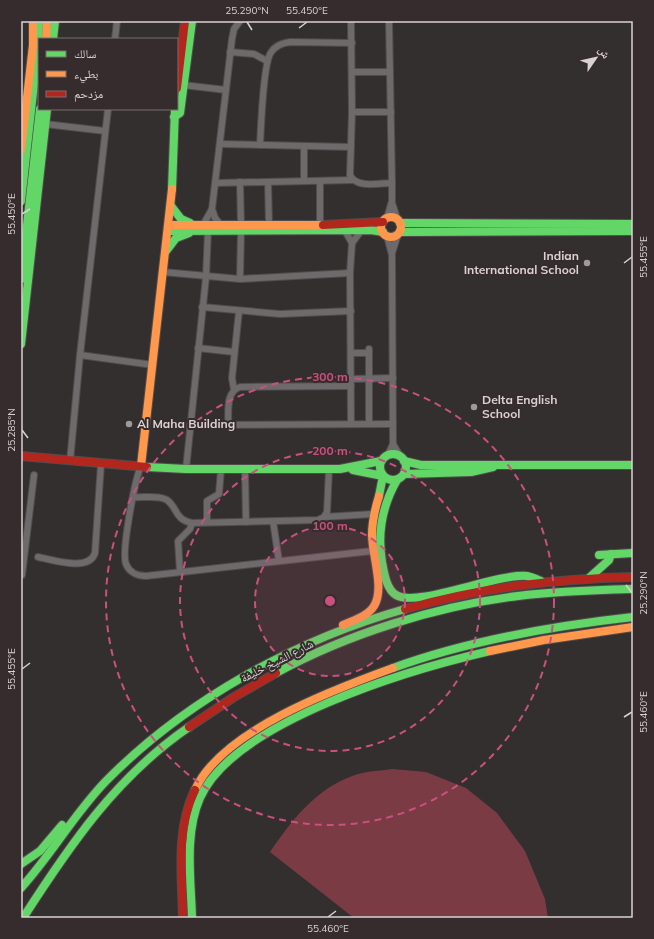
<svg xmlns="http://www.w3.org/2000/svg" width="654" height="939" viewBox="0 0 654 939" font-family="Mulish,'Noto Naskh Arabic',sans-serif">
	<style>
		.green { fill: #7a3b45 }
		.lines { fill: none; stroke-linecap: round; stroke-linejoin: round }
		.street-casing { stroke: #514c4c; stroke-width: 8 }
		.fast-casing { stroke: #514c4c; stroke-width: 10 }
		.slow-casing { stroke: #514c4c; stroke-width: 10 }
		.jam-casing { stroke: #514c4c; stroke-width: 10 }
		.street { stroke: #6e696a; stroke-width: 6 }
		.fast { stroke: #63d668; stroke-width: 8 }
		.slow { stroke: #ff974d; stroke-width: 8 }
		.jam { stroke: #b3261e; stroke-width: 8 }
		.ticks { fill: none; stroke: #d9d2d2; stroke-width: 1.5 }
		.ring { fill: none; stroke: #c9507f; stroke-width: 2; stroke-dasharray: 7 5 }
		.poi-dot { fill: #9f9999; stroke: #372c2d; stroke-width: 1.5 }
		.labels { text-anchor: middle; stroke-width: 4; stroke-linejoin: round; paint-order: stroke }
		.poi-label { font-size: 12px; font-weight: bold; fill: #d9d2d2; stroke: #372c2d; text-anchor: start }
		.street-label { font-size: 12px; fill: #d9d2d2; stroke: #372c2d }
		.centre { fill: #c9507f; stroke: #372c2d; stroke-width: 2 }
		.ring-label { font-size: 12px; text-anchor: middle; font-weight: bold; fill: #c9507f; stroke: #372c2d; stroke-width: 4; stroke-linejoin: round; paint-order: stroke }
		.neatline { fill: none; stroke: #d9d2d2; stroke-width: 1.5 }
		.ticks-label { font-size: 10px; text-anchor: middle; fill: #d9d2d2 }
	</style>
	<rect width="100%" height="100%" fill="#342f2f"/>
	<path class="green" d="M392 769 426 772 466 788 497 813 525 851 545 899 548 918H354L270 852C292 820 316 788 355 775 366 771 380 771 392 769Z"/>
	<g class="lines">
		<g class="street-casing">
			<g id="street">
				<path d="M351 21 352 112 350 175C356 189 380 183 392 183"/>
				<polyline points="115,39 117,21"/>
				<polyline points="230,52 254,54 267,61"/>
				<polyline points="352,72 390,72"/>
				<polyline points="183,85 226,90"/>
				<polyline points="352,112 391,112"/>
				<polyline points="45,124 105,131"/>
				<polyline points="220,144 351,147"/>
				<path d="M260 145C261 126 263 68 270 54 274 46 282 43 290 42L352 43"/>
				<polyline points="304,181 304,146"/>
				<polyline points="240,182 241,225"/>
				<polyline points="268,182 269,225"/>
				<polyline points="216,183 353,180"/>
				<polyline points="392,203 398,221"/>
				<polyline points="212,209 215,218 221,225"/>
				<polyline points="387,218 392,201 392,183 389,21"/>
				<polyline points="203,225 212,209 232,39 234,29 240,21"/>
				<polyline points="320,225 320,181"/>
				<polyline points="345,231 352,243 350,273 351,424"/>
				<polyline points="387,236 392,255 393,444 388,455"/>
				<polyline points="352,243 361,231"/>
				<polyline points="392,253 398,234"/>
				<polyline points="163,272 240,279 350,273"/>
				<polyline points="240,279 241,231"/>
				<polyline points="202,307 280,314 351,311"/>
				<polyline points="198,348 234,352"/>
				<polyline points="351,353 369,353"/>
				<polyline points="80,355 153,365"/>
				<polyline points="351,379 393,378"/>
				<polyline points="234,390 232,378 239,311"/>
				<polyline points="369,424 369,349"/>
				<polyline points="190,425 393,424"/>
				<path d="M228 425C229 412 225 392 240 387L351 386"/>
				<polyline points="393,444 400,456"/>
				<polyline points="70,461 80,355 108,109"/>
				<path d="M141 466C135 479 121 552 126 564 129 572 137 576 146 576L372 551"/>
				<polyline points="186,469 206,277 208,231"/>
				<polyline points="245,469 246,522"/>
				<path d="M133 497C142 498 159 495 167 500 178 508 174 519 192 523L318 520 324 517 327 512 329 469"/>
				<polyline points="324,517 373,514"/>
				<polyline points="273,521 279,561"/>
				<polyline points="207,522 207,501 219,494 221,469"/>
				<path d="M38 557C53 560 89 572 95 553L101 464"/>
				<polyline points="180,572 178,541 190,529 192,523"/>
				<polyline points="22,575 34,475"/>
			</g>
		</g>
		<g class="fast-casing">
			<g id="fast">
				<polyline points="53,39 55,21"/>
				<polyline points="174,117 180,113 192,21"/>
				<polyline points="172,189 175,109"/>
				<polyline points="21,201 38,47 39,21"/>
				<polyline points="171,206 181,219 190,223"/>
				<polyline points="400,223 633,224"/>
				<polyline points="168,231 371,230 383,232"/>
				<polyline points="400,232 633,231"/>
				<polyline points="166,251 176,238 189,233"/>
				<polyline points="21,279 40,109"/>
				<polyline points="21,309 25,304"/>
				<polyline points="21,344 47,109"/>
				<circle cx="393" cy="467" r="13"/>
				<polyline points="404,461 421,465 633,465"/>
				<polyline points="147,467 186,469 340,469 381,461"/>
				<polyline points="353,470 383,476 379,496"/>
				<polyline points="404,474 471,472 493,467"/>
				<path d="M397 480C382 506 377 532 382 562 384 572 386 589 396 595 417 608 497 573 527 576 531 577 537 579 541 581"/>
				<polyline points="599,555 633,553"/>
				<polyline points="589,578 609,560 611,554"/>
				<path d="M393 668C470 640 552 626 633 617"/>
				<path d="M276 673C347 634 437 606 518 596 556 591 595 590 633 589"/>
				<polyline points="21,864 40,851 62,825"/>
				<path d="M21 888C52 854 74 814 106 781 186 700 295 640 405 609"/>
				<path d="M23 918C70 845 116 777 189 727"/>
				<path d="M192 918C191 880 184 834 200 798 234 721 412 669 490 651"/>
			</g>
		</g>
		<g class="slow-casing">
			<g id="slow">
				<polyline points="46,39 47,21"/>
				<polyline points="21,150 33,45 33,21"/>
				<circle cx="391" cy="227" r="10"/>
				<polyline points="169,225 323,225"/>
				<polyline points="141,466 172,189"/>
				<path d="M343 625C354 620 368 616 374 606 385 589 372 555 372 535 372 521 375 509 379 496"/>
				<polyline points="490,651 544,640 633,627"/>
				<path d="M195 790C221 731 335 689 393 668"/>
			</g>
		</g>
		<g class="jam-casing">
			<g id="jam">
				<polyline points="177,88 185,21"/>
				<polyline points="323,225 383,222"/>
				<polyline points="21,456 147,467"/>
				<path d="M405 609C484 587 552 579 633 577"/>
				<polyline points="189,727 234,697 276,673"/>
				<path d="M183 918C182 875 176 829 195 790"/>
			</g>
		</g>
		<use href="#street" class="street"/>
		<use href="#fast" class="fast"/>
		<use href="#slow" class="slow"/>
		<use href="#jam" class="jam"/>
	</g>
	<path class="ticks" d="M247 22 252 30M299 28 307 22M22 214 30 209M624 263 632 257M22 430 28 438M626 585 632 593M22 669 30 663M624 717 632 712M328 917 336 911"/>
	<circle cx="330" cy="601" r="75" fill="#c9507f" fill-opacity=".12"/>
	<g class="ring">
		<circle cx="330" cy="601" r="75"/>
		<circle cx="330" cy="601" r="150"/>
		<circle cx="330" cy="601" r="224"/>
	</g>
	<g class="poi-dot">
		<circle cx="587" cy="263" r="4"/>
		<circle cx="474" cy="407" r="4"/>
		<circle cx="129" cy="424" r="4"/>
	</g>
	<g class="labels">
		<g class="poi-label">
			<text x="579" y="260" text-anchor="end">Indian<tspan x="579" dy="14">International School</tspan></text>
			<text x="482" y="404">Delta English<tspan x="482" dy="14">School</tspan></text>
			<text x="137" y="428">Al Maha Building</text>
		</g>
		<g class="street-label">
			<text transform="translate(277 661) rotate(-27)" y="4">شارع الشيخ خليفة</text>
		</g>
	</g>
	<circle cx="330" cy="601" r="6" class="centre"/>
	<g class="ring-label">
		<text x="330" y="381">300 m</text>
		<text x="330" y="455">200 m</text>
		<text x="330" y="530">100 m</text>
	</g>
	<rect width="654" height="939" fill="none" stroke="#372c2d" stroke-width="44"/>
	<rect x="38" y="38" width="140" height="72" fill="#372c2d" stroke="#786e6f"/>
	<rect x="46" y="51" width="20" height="6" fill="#63d668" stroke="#786e6f"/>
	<text x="74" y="58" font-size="12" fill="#d9d2d2">سالك</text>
	<rect x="46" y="71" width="20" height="6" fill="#ff974d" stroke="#786e6f"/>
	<text x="74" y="78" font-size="12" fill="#d9d2d2">بطيء</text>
	<rect x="46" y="91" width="20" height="6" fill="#b3261e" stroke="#786e6f"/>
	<text x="74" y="98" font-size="12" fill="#d9d2d2">مزدحم</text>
	<g transform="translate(596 58) rotate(56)" stroke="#372c2d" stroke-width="3" paint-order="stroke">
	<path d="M0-3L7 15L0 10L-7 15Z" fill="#d9d2d2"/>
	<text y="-6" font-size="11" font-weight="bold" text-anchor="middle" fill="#d9d2d2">ش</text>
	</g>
	<rect x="22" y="22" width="610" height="895" class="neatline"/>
	<g class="ticks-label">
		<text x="247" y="14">25.290°N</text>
		<text x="307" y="14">55.450°E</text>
		<text transform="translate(11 214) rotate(-90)" y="4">55.450°E</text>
		<text transform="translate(643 257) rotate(-90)" y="4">55.455°E</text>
		<text transform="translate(11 430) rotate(-90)" y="4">25.285°N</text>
		<text transform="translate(643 593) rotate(-90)" y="4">25.290°N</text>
		<text transform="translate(11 669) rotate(-90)" y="4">55.455°E</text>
		<text transform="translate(643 712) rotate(-90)" y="4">55.460°E</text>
		<text x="328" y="932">55.460°E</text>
	</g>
</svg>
